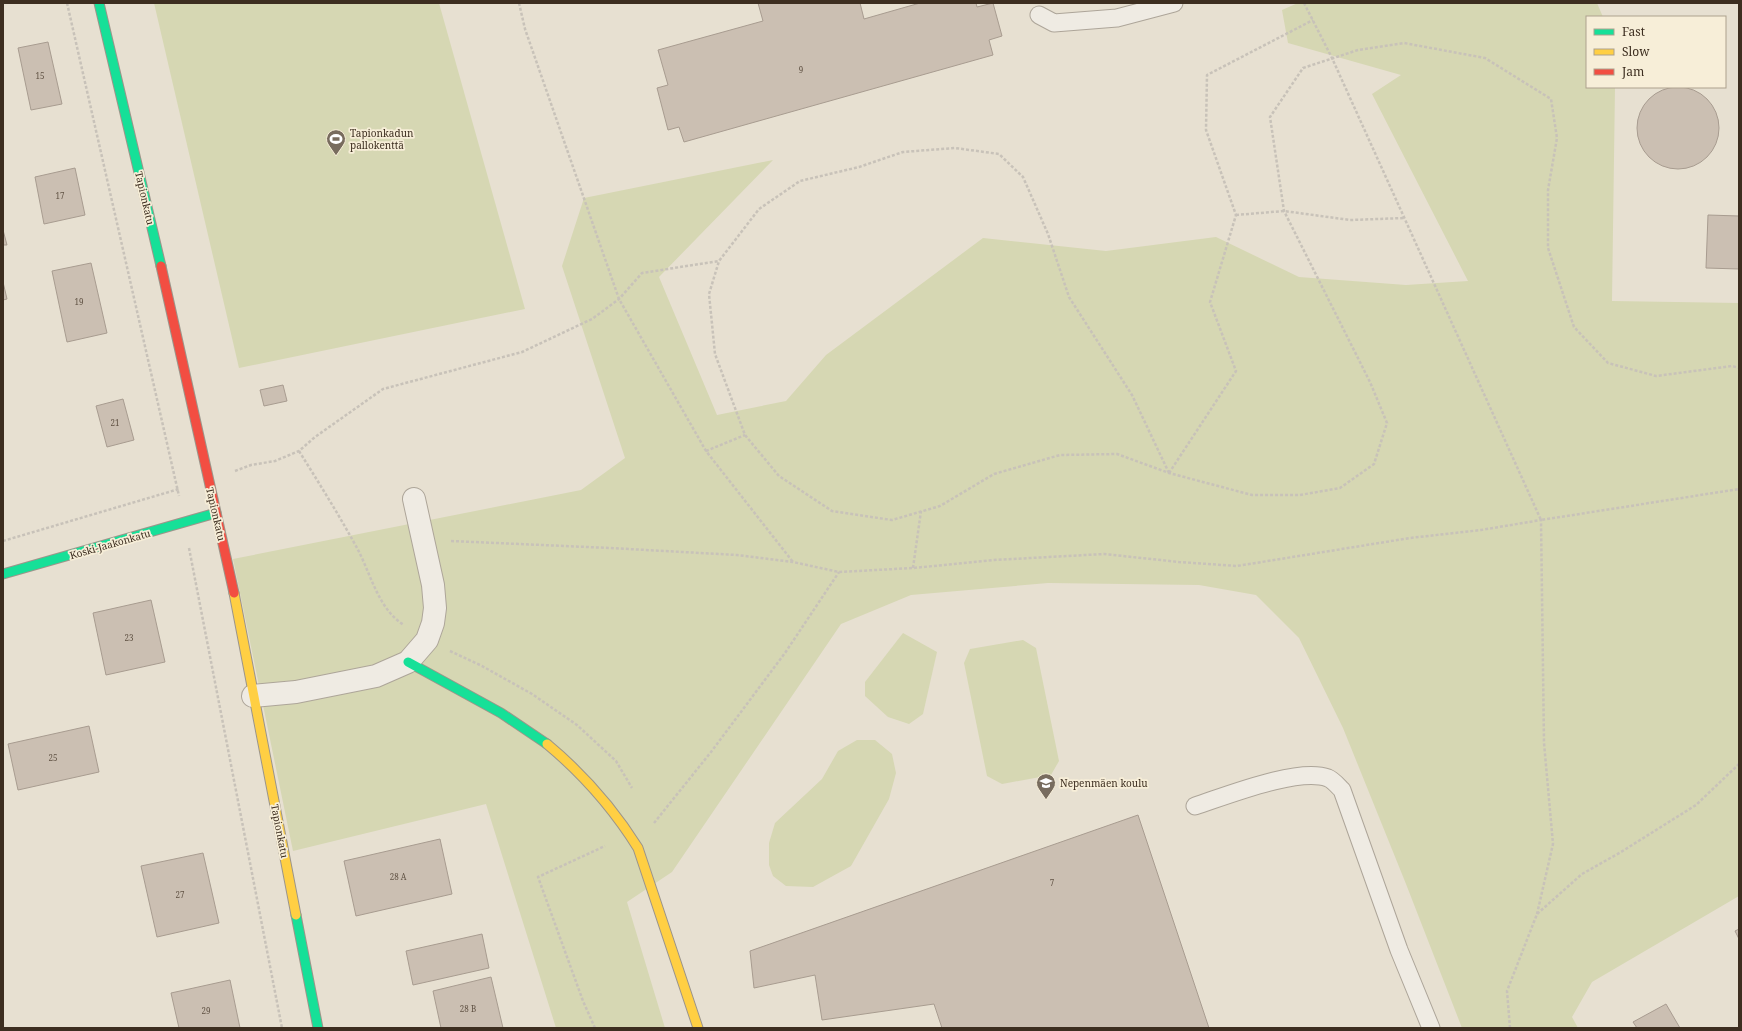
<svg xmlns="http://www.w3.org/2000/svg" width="1742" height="1031" viewBox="0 0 1742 1031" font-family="'Noto Serif',serif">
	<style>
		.green { fill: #d6d7b3 }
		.building { fill: #cbbfb2; stroke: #a89c90 }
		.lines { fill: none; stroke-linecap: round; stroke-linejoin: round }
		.lane-casing { stroke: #ada599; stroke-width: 19 }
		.street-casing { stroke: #ada599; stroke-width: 24 }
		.fast-casing { stroke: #9c958a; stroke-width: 11 }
		.slow-casing { stroke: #9c958a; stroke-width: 11 }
		.jam-casing { stroke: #9c958a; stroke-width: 11 }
		.path { stroke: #c8c2b9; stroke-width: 2.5; stroke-dasharray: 3 2; stroke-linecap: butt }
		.lane { stroke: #efebe3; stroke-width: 17 }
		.street { stroke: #efebe3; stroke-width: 22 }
		.fast { stroke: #16e098; stroke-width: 9 }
		.slow { stroke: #ffcf43; stroke-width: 9 }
		.jam { stroke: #f24e42; stroke-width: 9 }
		.labels { text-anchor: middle; stroke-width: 3.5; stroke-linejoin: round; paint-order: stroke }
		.number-label { font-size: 8px; fill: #605244 }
		.poi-label { font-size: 10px; fill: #3d2e20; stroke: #f7eed8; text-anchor: start }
		.street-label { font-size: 10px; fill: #3d2e20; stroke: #f7eed8 }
	</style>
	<rect width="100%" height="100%" fill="#e7e0d1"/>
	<g class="green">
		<polygon points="154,3 439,3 525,309 239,368"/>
		<polygon points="1298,3 1597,3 1603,17 1587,17 1587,87 1615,87 1612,301 1739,303 1739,896 1592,982 1572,1017 1578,1028 1462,1028 1406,884 1343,728 1299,638 1256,595 1199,585 1048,583 911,595 841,624 672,872 627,902 665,1028 556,1028 486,804 293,851 233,559 581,490 625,458 562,266 584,198 773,160 659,277 717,415 786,401 826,355 983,238 1106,251 1216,237 1299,277 1406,285 1468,281 1372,94 1401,75 1288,43 1282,10"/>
		<polygon points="903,633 937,652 923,714 909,724 888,717 865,696 865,682"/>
		<polygon points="1023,640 1036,648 1059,761 1051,775 1002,784 987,776 964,663 970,649"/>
		<polygon points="857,740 875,740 892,754 896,773 889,799 851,866 813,887 786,886 773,876 769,865 769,843 775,823 822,779 838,751"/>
	</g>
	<g class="building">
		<polygon points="758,3 860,3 864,19 920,3 976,3 977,7 993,3 1002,36 989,40 993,55 684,142 679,127 668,130 657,88 668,85 658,50 763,21"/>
		<polygon points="48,42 62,104 31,110 18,48"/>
		<circle cx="1678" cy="128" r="41"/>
		<polygon points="75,168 85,215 44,224 35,177"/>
		<polygon points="1708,215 1739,216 1739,269 1706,268"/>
		<polygon points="3,230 7,245 3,245"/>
		<polygon points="91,263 107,333 67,342 52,271"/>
		<polygon points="3,282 7,299 3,300"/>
		<polygon points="283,385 287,401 264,406 260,390"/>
		<polygon points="123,399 134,440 107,447 96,406"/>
		<polygon points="151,600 165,662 106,675 93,613"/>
		<polygon points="89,726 99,772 18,790 8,744"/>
		<polygon points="1138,815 1209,1028 942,1028 934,1004 822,1020 815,975 754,988 750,951"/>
		<polygon points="440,839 452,894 356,916 344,861"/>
		<polygon points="203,853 219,923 157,937 141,866"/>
		<polygon points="1739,929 1739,939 1735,931"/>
		<polygon points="482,934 489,968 413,985 406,951"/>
		<polygon points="491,977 503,1028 441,1028 433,991"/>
		<polygon points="230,980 240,1028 179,1028 171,993"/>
		<polygon points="1666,1004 1680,1028 1637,1028 1633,1022"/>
	</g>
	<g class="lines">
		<g class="lane-casing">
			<g id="lane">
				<polyline points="1039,15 1054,23 1117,18 1174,3"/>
				<path d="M1195 806C1226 796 1298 767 1328 778 1333 780 1338 786 1342 790L1399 950 1431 1028"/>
			</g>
		</g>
		<g class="street-casing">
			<polyline id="street" points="253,696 296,692 376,676 408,662 427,640 433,623 435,608 433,585 414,499"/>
		</g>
		<g class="fast-casing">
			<g id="fast">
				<polyline points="99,3 161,266"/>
				<polyline points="3,574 216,513"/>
				<polyline points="408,662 501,713 547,744"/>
				<polyline points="296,915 318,1028"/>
			</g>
		</g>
		<g class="slow-casing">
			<g id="slow">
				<polyline points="234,593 296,915"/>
				<path d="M547 744C583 774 613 808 638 848L698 1028"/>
			</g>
		</g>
		<g class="jam-casing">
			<polyline id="jam" points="161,266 234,593"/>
		</g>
		<g class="path">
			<polyline points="67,3 179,496"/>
			<polyline points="519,3 525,29 619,299 706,451 793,562"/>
			<polyline points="1304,3 1332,58 1541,520 1739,489"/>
			<polyline points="1236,215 1284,211 1350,220 1405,218"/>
			<path d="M299 451C319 483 339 515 357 548 371 574 378 609 404 625"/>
			<polyline points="706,451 745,435"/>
			<polyline points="235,471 251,465 275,461 299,451 315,437 383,389 522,352 592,319 619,299 642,273 719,261"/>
			<polyline points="1169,473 1132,395 1069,297 1048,234 1023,177 999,154 955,148 903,152 859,167 800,181 759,209 719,261 709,294 715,354 745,435 779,476 832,511 892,520 940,506 994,474 1060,455 1117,454 1169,473 1252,495 1300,495 1340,488 1374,464 1387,423 1370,382 1284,211 1270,117 1303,68 1358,50 1404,43 1485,58 1551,99 1557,138 1548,190 1548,248 1574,327 1608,363 1656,376 1732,366 1739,368"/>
			<polyline points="1169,473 1236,371 1210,302 1236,215 1206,130 1207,75 1313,20"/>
			<polyline points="3,541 179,489"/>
			<polyline points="451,541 610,548 737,555 793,562 839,572 913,568 994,560 1104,554 1179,562 1237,566 1410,538 1481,530 1541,520 1544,743 1553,844 1537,914"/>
			<polyline points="189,548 282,1028"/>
			<polyline points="913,568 921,511"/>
			<polyline points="450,651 482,666 532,694 577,725 616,761 632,788"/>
			<polyline points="654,823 711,752 785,653 839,572"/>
			<polyline points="595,1028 583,1001 538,877 605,846"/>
			<polyline points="1510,1028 1507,991 1537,914 1582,874 1621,852 1696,805 1739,764"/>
		</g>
		<use href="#lane" class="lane"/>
		<use href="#street" class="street"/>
		<use href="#fast" class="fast"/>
		<use href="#slow" class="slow"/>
		<use href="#jam" class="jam"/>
	</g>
	<defs>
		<g id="stadium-pin" transform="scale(1)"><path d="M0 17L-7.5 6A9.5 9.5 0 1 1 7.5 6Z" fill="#786c5e" stroke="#f7eed8"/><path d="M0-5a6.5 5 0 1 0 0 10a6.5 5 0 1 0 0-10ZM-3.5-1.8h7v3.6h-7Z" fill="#fff"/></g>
		<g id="school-pin" transform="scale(1)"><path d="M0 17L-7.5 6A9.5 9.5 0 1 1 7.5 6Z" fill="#786c5e" stroke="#f7eed8"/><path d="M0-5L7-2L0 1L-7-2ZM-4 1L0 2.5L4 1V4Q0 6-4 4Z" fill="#fff"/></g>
	</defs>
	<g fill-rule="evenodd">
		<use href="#stadium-pin" x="336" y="139"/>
		<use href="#school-pin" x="1046" y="783"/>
	</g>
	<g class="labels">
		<g class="number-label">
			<text x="801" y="73">9</text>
			<text x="40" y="79">15</text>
			<text x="60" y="199">17</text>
			<text x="79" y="305">19</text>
			<text x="115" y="426">21</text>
			<text x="129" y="641">23</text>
			<text x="53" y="761">25</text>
			<text x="398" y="880">28 A</text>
			<text x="1052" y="886">7</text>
			<text x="180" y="898">27</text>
			<text x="468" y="1012">28 B</text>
			<text x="206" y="1014">29</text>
		</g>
		<g class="poi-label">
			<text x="350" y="137">Tapionkadun<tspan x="350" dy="12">pallokenttä</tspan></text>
			<text x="1060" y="787">Nepenmäen koulu</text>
		</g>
		<g class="street-label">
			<text transform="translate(145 198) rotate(77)" y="4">Tapionkatu</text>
			<text transform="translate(216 514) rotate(77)" y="4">Tapionkatu</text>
			<text transform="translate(110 544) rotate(-16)" y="4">Koski-Jaakonkatu</text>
			<text transform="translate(280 831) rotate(79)" y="4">Tapionkatu</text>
		</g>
	</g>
	<rect width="1742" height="1031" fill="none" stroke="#3d2e20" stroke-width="8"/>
	<rect x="1586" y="16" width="140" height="72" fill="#f7eed8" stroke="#ada18e"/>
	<rect x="1594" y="29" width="20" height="6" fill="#16e098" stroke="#ada18e"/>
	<text x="1622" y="36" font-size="12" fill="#3d2e20">Fast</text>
	<rect x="1594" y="49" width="20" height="6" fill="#ffcf43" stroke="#ada18e"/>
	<text x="1622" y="56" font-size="12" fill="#3d2e20">Slow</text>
	<rect x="1594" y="69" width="20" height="6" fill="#f24e42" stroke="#ada18e"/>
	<text x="1622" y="76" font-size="12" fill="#3d2e20">Jam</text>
</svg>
